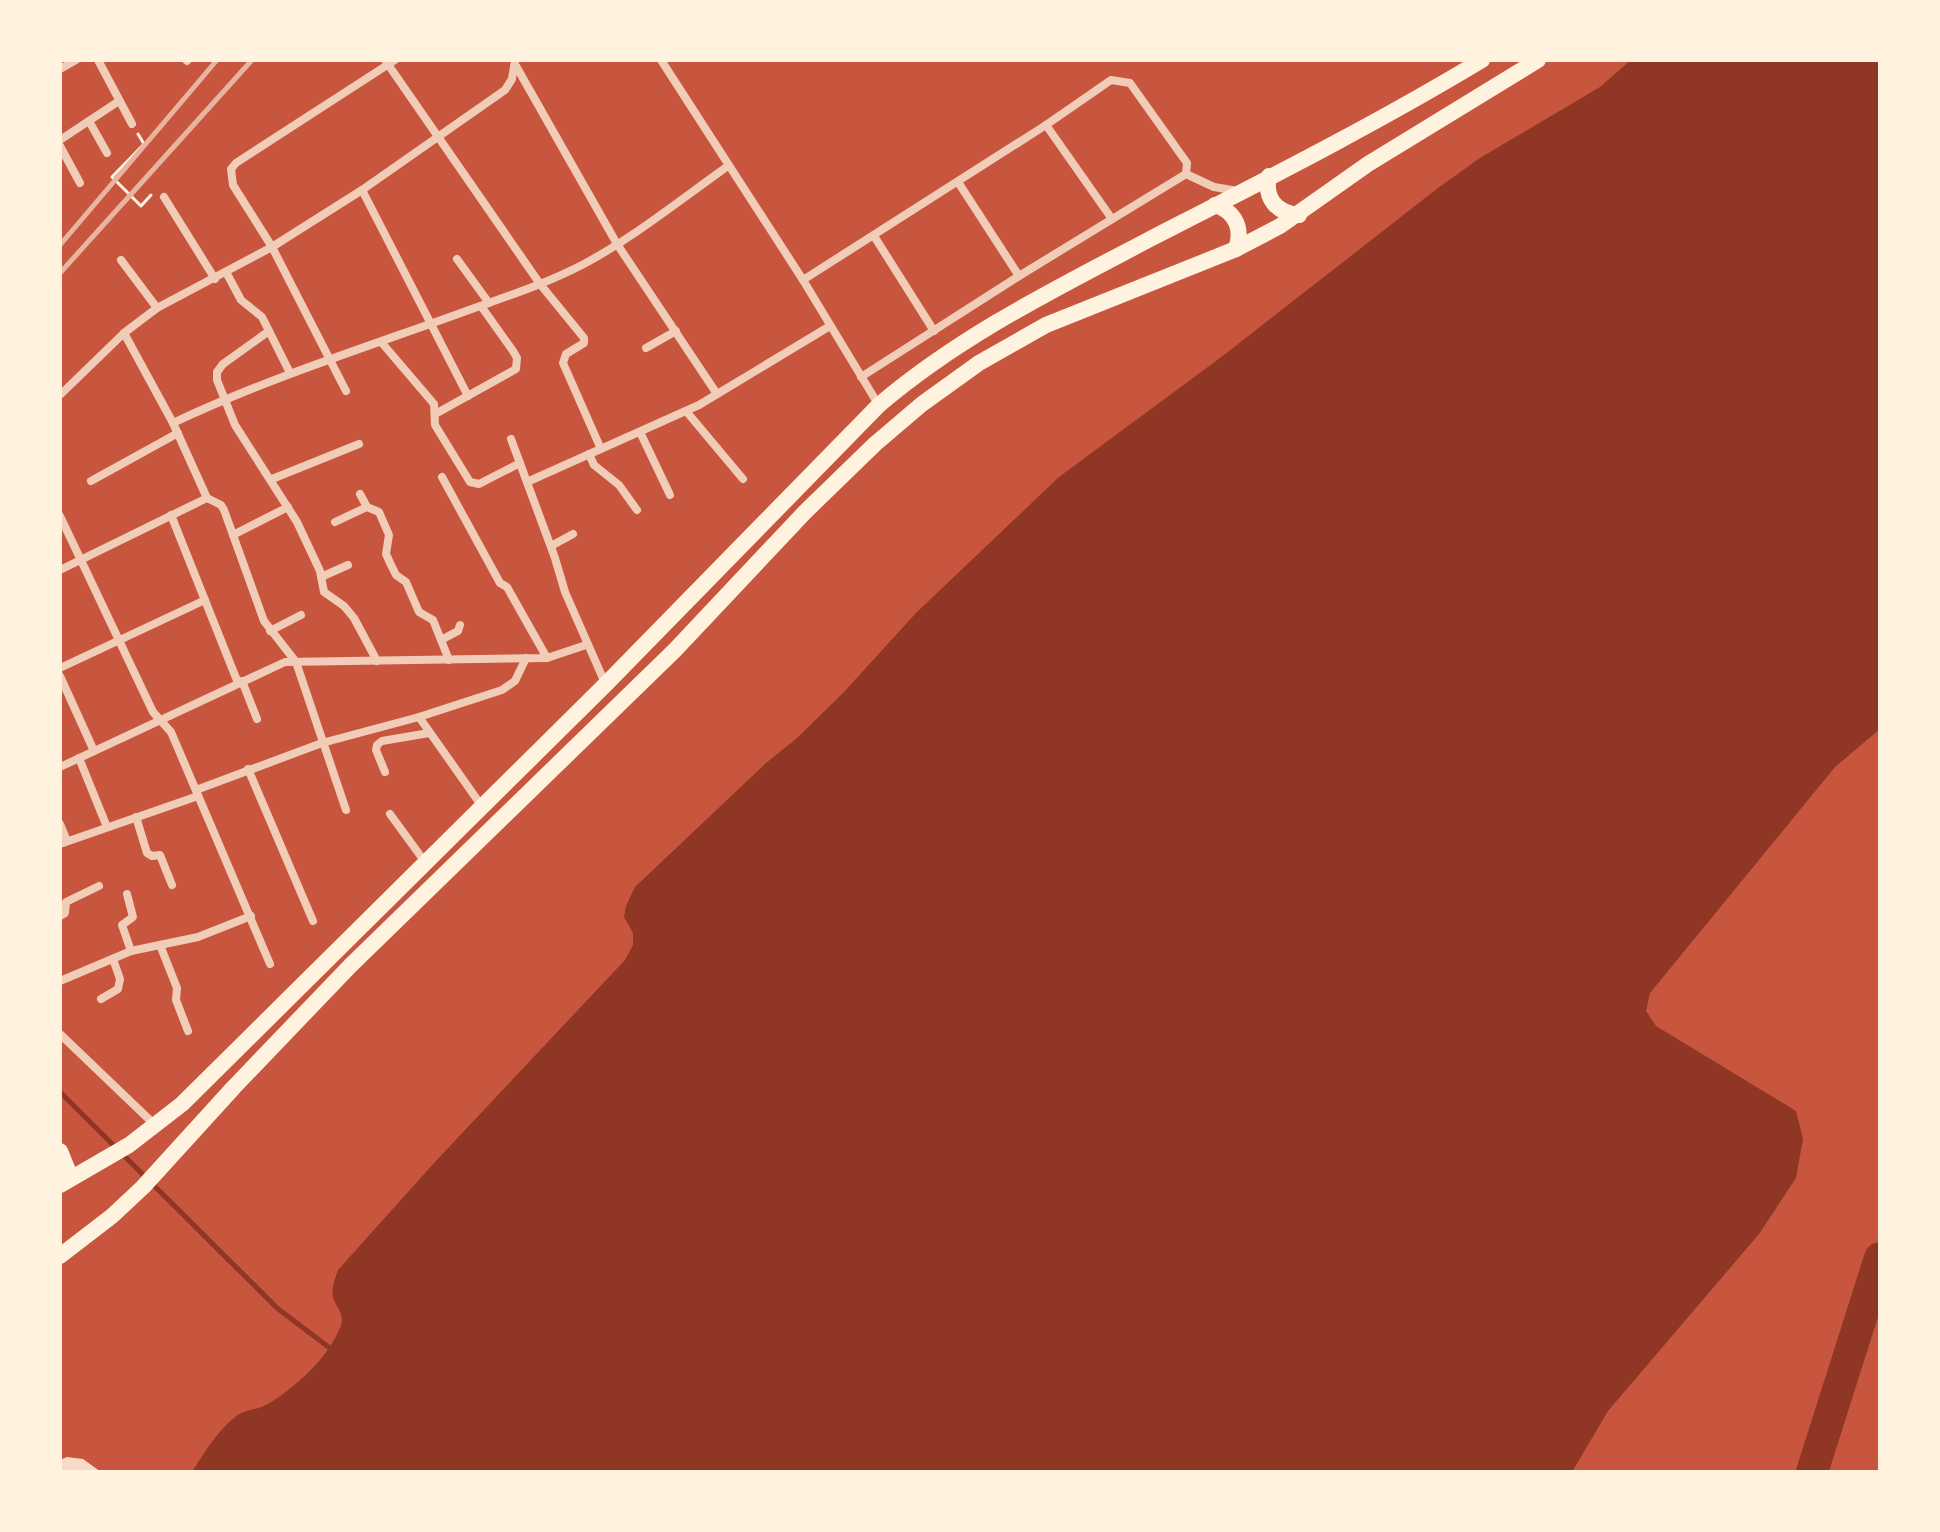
<svg xmlns="http://www.w3.org/2000/svg" width="1940" height="1532" viewBox="0 0 1940 1532" font-family="Cabin,sans-serif">
	<style>
		.water { fill: #8f3625 }
		.lines { fill: none; stroke-linecap: round; stroke-linejoin: round }
		.stream { stroke: #8f3625; stroke-width: 5 }
		.river { stroke: #8f3625; stroke-width: 32 }
		.building { fill: #f7dbc8 }
		.path { stroke: #fff3e0; stroke-width: 3 }
		.minor { stroke: #f1ccb7; stroke-width: 8 }
		.trunk { stroke: #fff3e0; stroke-width: 16 }
		.rail { stroke: #e9b49f; stroke-width: 5 }
	</style>
	<rect width="100%" height="100%" fill="#c8553d"/>
	<path class="water" d="M1631 60H1880V729L1835 767 1650 993 1646 1011 1656 1026 1796 1111 1803 1139 1796 1178 1759 1234 1608 1411 1572 1472H192C204 1453 216 1433 234 1418 243 1410 257 1410 268 1404 296 1387 327 1359 340 1328 345 1316 339 1311 334 1300 330 1291 335 1279 338 1270L434 1163 625 960 633 945V933L624 917 626 906 635 887 766 763 796 739 843 693 916 613 1059 477 1224 355 1438 188 1480 158 1600 87Z"/>
	<g class="lines">
		<polyline class="stream" points="60,1092 277,1308 335,1352"/>
		<polyline class="river" points="1812,1472 1880,1258"/>
	</g>
	<polygon class="building" points="67,1457 83,1459 101,1472 60,1472 60,1460"/>
	<g class="lines">
		<polyline class="path" points="138,134 144,144 112,177 141,206 151,195"/>
		<g class="minor">
			<polyline points="98,60 132,124"/>
			<polyline points="186,60 187,61"/>
			<polyline points="385,60 540,284 584,338 584,343 566,354 563,363 601,449"/>
			<polyline points="661,60 803,280 878,404"/>
			<polyline points="516,66 617,244 717,394"/>
			<polyline points="60,69 76,60"/>
			<polyline points="89,121 107,153"/>
			<polyline points="1046,125 1112,219"/>
			<polyline points="60,140 119,101"/>
			<polyline points="60,146 80,183"/>
			<polyline points="1186,174 1214,187 1238,191"/>
			<polyline points="958,182 1019,276"/>
			<polyline points="362,190 468,396"/>
			<polyline points="164,197 215,279"/>
			<polyline points="874,236 934,331"/>
			<polyline points="457,259 489,303"/>
			<polyline points="121,260 157,308"/>
			<polyline points="226,272 241,300 262,317 290,373"/>
			<polyline points="803,280 1046,125 1111,80 1130,83 1187,163 1186,174 1019,276 861,377"/>
			<polyline points="269,331 223,364 217,372 217,380 235,425 297,522 320,571 324,592 344,606 354,618 377,661"/>
			<polyline points="124,333 173,423 207,498"/>
			<polyline points="382,343 434,404 435,425 470,482 479,484 520,463"/>
			<polyline points="646,348 676,331"/>
			<polyline points="346,391 272,247 233,185 231,169 236,163 395,60"/>
			<polyline points="60,395 124,333 157,308 272,247 362,190 505,90 512,79 515,60"/>
			<polyline points="686,411 743,479"/>
			<polyline points="437,413 516,369 517,358 513,351 481,306"/>
			<path d="M173 423C272 376 377 344 480 306 514 294 549 282 582 265 633 238 680 200 728 166"/>
			<polyline points="640,432 670,495"/>
			<polyline points="511,439 555,558 565,592 605,683"/>
			<polyline points="589,454 594,465 619,485 637,510"/>
			<polyline points="442,477 500,583 507,587 547,658"/>
			<polyline points="272,479 359,444"/>
			<polyline points="91,481 178,433"/>
			<polyline points="527,482 699,405 830,326"/>
			<polyline points="360,494 367,507 379,512 389,535 386,554 391,565 396,575 406,582 419,612 433,620 449,660"/>
			<polyline points="207,498 221,505 224,510 264,621 296,662 346,810"/>
			<polyline points="171,515 238,683"/>
			<polyline points="60,516 153,712 171,732 270,964"/>
			<polyline points="335,522 367,507"/>
			<polyline points="233,535 288,507"/>
			<polyline points="551,546 573,534"/>
			<polyline points="60,570 207,498"/>
			<polyline points="321,577 348,565"/>
			<polyline points="270,631 301,615"/>
			<polyline points="441,640 458,631 460,625"/>
			<polyline points="60,668 205,600"/>
			<polyline points="60,676 94,751"/>
			<polyline points="242,681 257,719"/>
			<polyline points="419,717 481,805"/>
			<polyline points="79,758 107,827"/>
			<polyline points="60,767 285,662 547,658 586,645"/>
			<polyline points="248,769 313,921"/>
			<polyline points="385,772 376,750 377,745 382,741 429,733"/>
			<polyline points="196,790 322,743 419,717 502,690 515,681 526,658"/>
			<polyline points="390,814 425,862"/>
			<polyline points="136,817 147,853 152,856 160,855 172,885"/>
			<polyline points="60,824 67,841"/>
			<polyline points="60,844 198,796"/>
			<polyline points="127,894 133,917 122,925 131,951"/>
			<polyline points="60,916 65,913 66,902 99,886"/>
			<polyline points="160,945 177,988 176,1000 188,1031"/>
			<polyline points="60,981 131,951 198,937 251,916"/>
			<polyline points="101,999 118,989 120,979 113,959"/>
			<polyline points="60,1034 155,1125"/>
		</g>
		<g class="trunk">
			<path d="M1269 176C1264 198 1276 213 1299 215"/>
			<path d="M1215 205C1236 212 1243 229 1236 249"/>
			<polyline points="60,1151 71,1178"/>
			<path d="M60 1185 129 1145 182 1104 606 684 879 405C961 335 1057 288 1152 238 1263 181 1376 124 1482 60"/>
			<polyline points="60,1256 112,1216 143,1187 234,1087 350,966 675,650 805,512 875,444 922,404 979,363 1046,325 1236,249 1280,226 1368,164 1538,60"/>
		</g>
		<g class="rail">
			<polyline points="60,245 217,60"/>
			<polyline points="60,273 252,60"/>
		</g>
	</g>
	<rect width="1940" height="1532" fill="none" stroke="#fff3e0" stroke-width="124"/>
</svg>
